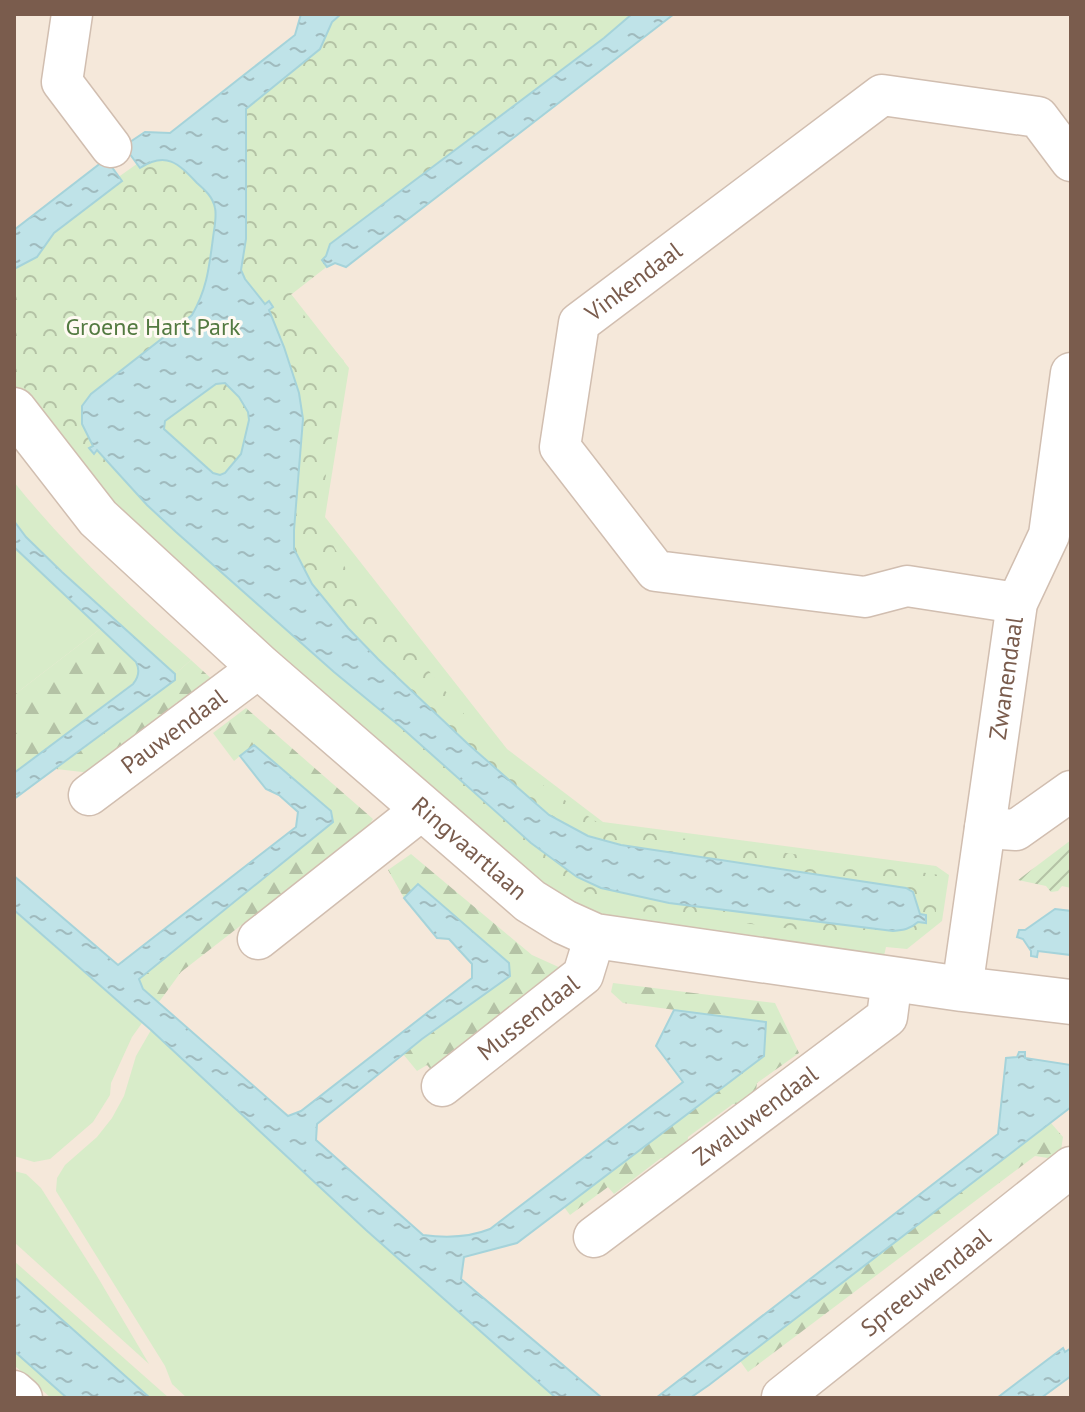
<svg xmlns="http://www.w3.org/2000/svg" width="1085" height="1412" viewBox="0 0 1085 1412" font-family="'PT Sans',sans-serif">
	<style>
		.residential { fill: #f5e8da }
		.grass { fill: #d8ecc9 }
		.forest { fill: url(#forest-firs) }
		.park { fill: url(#park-crowns) }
		.garden { fill: url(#garden-furrows) }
		.water { fill: url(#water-ripples); stroke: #a5d3da; stroke-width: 2; fill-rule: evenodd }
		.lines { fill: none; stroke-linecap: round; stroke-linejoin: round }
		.minor-casing { stroke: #d1beb0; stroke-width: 43 }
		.tertiary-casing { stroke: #d1beb0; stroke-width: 47 }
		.minor { stroke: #fff; stroke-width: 40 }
		.tertiary { stroke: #fff; stroke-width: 44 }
		.labels { text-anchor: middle; stroke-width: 6; stroke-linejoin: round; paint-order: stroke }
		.street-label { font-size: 24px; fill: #7a5c4d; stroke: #fffaf3 }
		.park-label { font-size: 24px; fill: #537a41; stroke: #fffaf3 }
	</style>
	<defs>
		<pattern id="forest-firs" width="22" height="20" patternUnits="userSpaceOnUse" patternTransform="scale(2)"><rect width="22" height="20" fill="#d8ecc9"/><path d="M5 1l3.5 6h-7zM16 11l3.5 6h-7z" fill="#b4c2a5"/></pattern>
		<pattern id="park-crowns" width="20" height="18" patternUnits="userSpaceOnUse" patternTransform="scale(2)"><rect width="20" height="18" fill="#d8ecc9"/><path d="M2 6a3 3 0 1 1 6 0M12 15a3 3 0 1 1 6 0" fill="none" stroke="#b4c2a5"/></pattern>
		<pattern id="garden-furrows" width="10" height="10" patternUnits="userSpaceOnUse" patternTransform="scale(2)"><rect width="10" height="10" fill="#d8ecc9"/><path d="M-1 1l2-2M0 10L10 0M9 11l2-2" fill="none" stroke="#b4c2a5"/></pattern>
		<pattern id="water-ripples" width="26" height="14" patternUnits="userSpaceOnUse" patternTransform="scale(2)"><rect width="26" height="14" fill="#bfe3e8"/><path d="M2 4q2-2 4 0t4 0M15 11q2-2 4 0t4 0" fill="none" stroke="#a0bbbe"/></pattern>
	</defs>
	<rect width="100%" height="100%" fill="#fdf6ec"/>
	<rect class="residential" x="14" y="14" width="1057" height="1384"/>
	<g class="grass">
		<polygon points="266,262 349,368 325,517 507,749 603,822 936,866 949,875 942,921 907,949 886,947 884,956 611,919 571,902 537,878 175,564 107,497 63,447 14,384 14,373 91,394 588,836 328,604"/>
		<path d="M14 482C67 548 128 605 191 660L175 674 145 648 26 537 14 521Z"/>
		<polygon points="14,547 100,629 14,695"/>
		<polygon points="14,911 142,1023 132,1037 111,1083 110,1095 93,1122 50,1159 34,1162 14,1156"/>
		<polygon points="151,1030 366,1230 556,1398 187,1398 172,1384 165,1366 56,1191 57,1178 65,1165 97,1137 112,1118 124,1096 136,1056"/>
		<polygon points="14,1171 26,1174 41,1188 97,1276 149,1364 14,1242"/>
		<polygon points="14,1261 169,1398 150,1398 14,1277"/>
		<polygon points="14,1351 67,1398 51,1398 14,1365"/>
	</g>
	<g class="forest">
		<polygon points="100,629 136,662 139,669 137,680 14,773 14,695"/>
		<polygon points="191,660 215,682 191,704 177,702 156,720 147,740 132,738 109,754 107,768 100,774 56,769 175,680 175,674"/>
		<polygon points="246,708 373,819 367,828 276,898 275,912 268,917 253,916 181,972 159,1002 143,989 139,978 333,822 246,751 234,761 213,733"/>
		<polygon points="411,854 532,955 563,969 563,977 553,973 510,1007 508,1020 500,1028 486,1025 443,1058 440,1071 435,1074 427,1065 417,1071 403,1054 509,976 418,885 404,898 388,870"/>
		<polygon points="613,983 775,1003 799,1053 757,1083 755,1098 745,1106 733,1104 688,1137 687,1151 675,1160 661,1158 614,1194 608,1187 570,1215 564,1207 764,1056 766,1022 623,1003 611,992"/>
		<polygon points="1051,1123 1063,1137 1061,1150 1048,1158 1035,1156 748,1372 740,1361"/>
	</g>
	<polygon class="park" points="323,14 651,14 288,297 344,361 319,519 347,571 496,753 604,827 940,875 935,920 895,941 623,909 540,872 84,464 14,375 14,251 309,42"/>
	<polygon class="garden" points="1071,840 1071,888 1062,886 1058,891 1051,892 1046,886 1018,880"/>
	<g class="water">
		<path d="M301 14H341L332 22 320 49 246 109V239L241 270 245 279 265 304 269 301 273 307 269 310 284 347 299 393 303 419 294 530V549L312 584 348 628 378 659 468 744 549 815 588 836 621 845 906 888 913 892 920 914 926 915V923L918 922C910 929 904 930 893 931L669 903 601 888 577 877 531 843 402 728 334 672 176 532 147 505 97 450 94 454 89 448 93 446 82 424V406L91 394 192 315C207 289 209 268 213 238 214 229 217 217 215 208 213 197 205 190 197 183 178 163 166 151 140 168L124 146 145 132 170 133 295 35ZM225 383 239 397 248 412 249 420 241 454 225 473 220 475 213 473 164 429 165 421 216 384Z"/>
		<polygon points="632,14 674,14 346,267 335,263 327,267 322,260 326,256 330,244 604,38"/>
		<polygon points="106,159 122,181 54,233 37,257 14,269 14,230"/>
		<path d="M14 521 26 537 62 572 175 674V680L14 799V773L133 684C139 677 140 670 136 662L14 547Z"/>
		<path d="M254 745 331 811 333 822 139 979 143 989 288 1116 301 1111 472 978V964L449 939 437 938 404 898 418 884 509 963 510 976 422 1039 317 1124 316 1140 423 1235C446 1238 468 1238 490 1229L683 1082 656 1046 674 1010 766 1022 764 1056 517 1243 464 1257 461 1279 602 1398H556L366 1230 151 1030 14 910V876L118 965 296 827 298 812 279 795 266 789 240 756Z"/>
		<polygon points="1055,909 1071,911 1071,955 1038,951 1037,957 1031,956 1031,951 1023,939 1017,937 1019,930 1025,930"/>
		<polygon points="1019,1052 1025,1052 1025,1058 1071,1065 1071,1107 709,1385 690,1398 656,1398 998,1134 1006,1058 1017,1057"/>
		<polygon points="14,1277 150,1398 67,1398 14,1351"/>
		<polygon points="1063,1348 1065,1352 1071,1348 1071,1376 1041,1398 997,1398"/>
	</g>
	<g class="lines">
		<g class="minor-casing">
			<g id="minor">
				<polyline points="72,14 62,82 111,147"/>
				<path id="s1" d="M1017 603 907 586 865 597 656 571 560 447 579 323 882 95 1038 117 1071 161"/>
				<path id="s2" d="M89 795 260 667"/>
				<polyline points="985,828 1016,830 1071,791"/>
				<polyline points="258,939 424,808"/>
				<path id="s3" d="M962 989 1017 603 1049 535 1071 373"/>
				<path id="s4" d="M442 1086 583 975 595 936"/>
				<path id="s5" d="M594 1237 887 1017 892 979"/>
				<polyline points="14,1391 22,1398"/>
				<path id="s6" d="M782 1397 1071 1167"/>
			</g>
		</g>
		<g class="tertiary-casing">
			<g id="tertiary">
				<path id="s7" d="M14 410 98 518 260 667 530 901 564 922 595 936 962 989 1071 1002"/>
			</g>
		</g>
		<use href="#minor" class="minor"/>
		<use href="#tertiary" class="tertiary"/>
	</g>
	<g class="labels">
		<g class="street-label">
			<text dy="8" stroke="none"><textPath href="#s1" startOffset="716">Vinkendaal</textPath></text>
			<text dy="8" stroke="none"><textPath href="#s3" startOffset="314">Zwanendaal</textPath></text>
			<text dy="8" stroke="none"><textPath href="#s2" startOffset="106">Pauwendaal</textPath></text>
			<text dy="8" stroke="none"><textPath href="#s7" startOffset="634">Ringvaartlaan</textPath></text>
			<text dy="8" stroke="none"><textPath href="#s4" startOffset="110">Mussendaal</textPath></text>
			<text dy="8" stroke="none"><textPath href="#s5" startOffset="202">Zwaluwendaal</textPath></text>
			<text dy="8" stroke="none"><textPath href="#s6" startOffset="184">Spreeuwendaal</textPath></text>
		</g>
		<g class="park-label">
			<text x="153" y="335">Groene Hart Park</text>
		</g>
	</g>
	<rect width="1085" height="1412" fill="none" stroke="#7a5c4d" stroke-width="32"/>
</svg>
